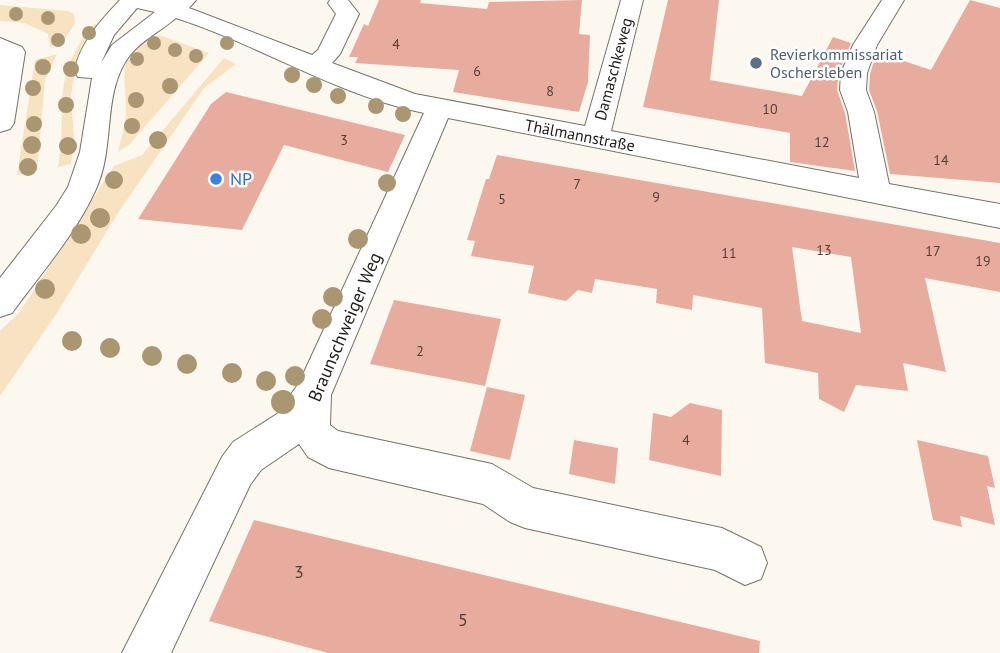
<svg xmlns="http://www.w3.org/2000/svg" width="1000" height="653" viewBox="0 0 1000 653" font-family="'PT Sans',sans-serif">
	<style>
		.green { fill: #f7e2c2 }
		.building { fill: #e8ac9f; fill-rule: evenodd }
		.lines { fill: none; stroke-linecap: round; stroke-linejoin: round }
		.minor-casing { stroke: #77726b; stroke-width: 2 }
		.minor { fill: #fff; fill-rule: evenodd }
		.tree { fill: #aa9772 }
		.service-dot { fill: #5c6f8a; stroke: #fff; stroke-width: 2.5 }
		.shop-dot { fill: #3f7fe0; stroke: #fff; stroke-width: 2.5 }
		.labels { text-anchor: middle; stroke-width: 5; stroke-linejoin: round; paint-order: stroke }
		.number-label { font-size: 14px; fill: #50403a }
		.far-service-label { font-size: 16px; fill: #4e5e75; stroke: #fff; text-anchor: start }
		.far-street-label { font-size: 16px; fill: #1e1c19; stroke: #fff }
		.shop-label { font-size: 18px; fill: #366cbe; stroke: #fff; text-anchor: start }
		.street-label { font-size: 18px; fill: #1e1c19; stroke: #fff }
		.near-number-label { font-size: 18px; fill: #50403a }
	</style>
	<rect width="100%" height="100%" fill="#fdf8ef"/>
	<g class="green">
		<polygon points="0,5 69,11 74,14 75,23 63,42 50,47 48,34 25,23 0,21"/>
		<path d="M99 23 75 72 71 95 74 140 71 164 58 167C68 116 51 90 81 41 87 32 89 25 99 23Z"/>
		<path d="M159 35 209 53 129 145 118 152C121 139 125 126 126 113 127 70 112 59 159 35Z"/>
		<polygon points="57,54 45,80 37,171 17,175 35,60"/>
		<polygon points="224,58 236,64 204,88 118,213 55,316 0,396 0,331 19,313 114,166 142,155"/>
	</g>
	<g class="building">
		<polygon points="379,0 421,0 420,3 487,9 489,2 582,0 579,34 590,35 588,82 579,112 453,92 459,70 355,63 358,57 349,57 364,24 368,26"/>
		<polygon points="668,0 719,0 710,80 802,96 833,37 851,43 839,72 837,90 845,113 855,171 790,162 790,133 643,107"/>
		<polygon points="970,0 1000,8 1000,183 890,174 877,111 869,90 870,74 877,52 931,70"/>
		<polygon points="226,92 405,135 388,172 284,145 242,230 138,219 211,104"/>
		<path d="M497 155 1000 243V292L925 278 946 372 903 363 908 391 856 385 844 412 819 399 818 373 765 363 762 308 693 295 692 310 656 303 657 289 595 279 592 293 578 290 566 301 528 293 534 266 471 256 475 241 467 240 486 179H489ZM792 247 851 257 861 333 802 321Z"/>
		<polygon points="394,300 501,319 485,386 370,364"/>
		<polygon points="487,387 525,395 510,460 470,451"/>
		<polygon points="690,403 722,410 721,476 649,460 653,413 671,417"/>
		<polygon points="574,440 618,448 615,484 569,474"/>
		<polygon points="917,440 988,456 995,488 987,486 995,525 960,516 962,527 933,520"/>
		<polygon points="254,520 760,641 759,653 328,653 209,621"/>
	</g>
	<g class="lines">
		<g class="minor-casing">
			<g id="minor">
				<path d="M120 0H196L189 8 312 55 318 50 336 14 328 3 330 0H348L359 14 340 54 332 63 415 94 585 126 621 0H643L611 131 859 178 848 112 840 90 841 73 853 45 882 0H904L877 45 867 73 866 90 874 112 889 184 1000 204V228L448 118 331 395 330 425 338 431 492 464 533 488 722 528 761 547 767 563 761 579 745 585 715 570 525 528 510 522 483 504 329 468 308 457 299 444 261 470 250 485 171 653H122L222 457 233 442 277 414 299 383 424 113C338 96 260 45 176 18 162 30 141 41 130 55 101 93 116 146 96 189 76 234 41 273 12 313L0 317V278L56 206 68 187 80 152 92 78 78 77 74 72C80 43 100 21 120 0ZM137 8 155 12 112 45 101 63 114 35Z"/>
				<polygon points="0,38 22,47 25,52 14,123 10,129 0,132"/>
			</g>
		</g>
		<use href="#minor" class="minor"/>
	</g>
	<g class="tree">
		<circle cx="16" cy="14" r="7"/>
		<circle cx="48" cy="18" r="7"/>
		<circle cx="89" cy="33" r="7"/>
		<circle cx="58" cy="40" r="7"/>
		<circle cx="154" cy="43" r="7"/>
		<circle cx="227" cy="43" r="7"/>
		<circle cx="175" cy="50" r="7"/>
		<circle cx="196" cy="56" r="7"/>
		<circle cx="137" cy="59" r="7"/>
		<circle cx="43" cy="67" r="8"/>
		<circle cx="71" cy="69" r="8"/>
		<circle cx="292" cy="75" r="8"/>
		<circle cx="314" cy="85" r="8"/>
		<circle cx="170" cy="86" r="8"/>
		<circle cx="33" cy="88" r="8"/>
		<circle cx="338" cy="96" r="8"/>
		<circle cx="136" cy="100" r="8"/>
		<circle cx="66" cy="105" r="8"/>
		<circle cx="376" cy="106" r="8"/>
		<circle cx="403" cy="114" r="8"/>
		<circle cx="34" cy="124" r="8"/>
		<circle cx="132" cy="126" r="8"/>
		<circle cx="158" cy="140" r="9"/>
		<circle cx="32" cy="145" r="9"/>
		<circle cx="68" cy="146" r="9"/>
		<circle cx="28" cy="167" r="9"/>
		<circle cx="114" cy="180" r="9"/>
		<circle cx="387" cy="183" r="9"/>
		<circle cx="100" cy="218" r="10"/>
		<circle cx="81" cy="234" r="10"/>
		<circle cx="358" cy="239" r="10"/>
		<circle cx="45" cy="289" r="10"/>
		<circle cx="333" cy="297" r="10"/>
		<circle cx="322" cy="319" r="10"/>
		<circle cx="72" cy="341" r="10"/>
		<circle cx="110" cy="348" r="10"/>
		<circle cx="152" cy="356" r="10"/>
		<circle cx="187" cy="364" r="10"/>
		<circle cx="232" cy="373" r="10"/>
		<circle cx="295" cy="376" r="10"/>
		<circle cx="266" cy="381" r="10"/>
		<circle cx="283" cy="402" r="12"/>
	</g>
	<circle class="service-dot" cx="756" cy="63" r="7"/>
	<circle class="shop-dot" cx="216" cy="179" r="7"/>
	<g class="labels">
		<g class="number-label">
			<text x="396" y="49">4</text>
			<text x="477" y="76">6</text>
			<text x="550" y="96">8</text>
			<text x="770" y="114">10</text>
			<text x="344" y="145">3</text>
			<text x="822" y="147">12</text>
			<text x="941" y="165">14</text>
			<text x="577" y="189">7</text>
			<text x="656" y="202">9</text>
			<text x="502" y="204">5</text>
			<text x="824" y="255">13</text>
			<text x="933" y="256">17</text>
			<text x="729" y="258">11</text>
			<text x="983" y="266">19</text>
			<text x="420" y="356">2</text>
			<text x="686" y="445">4</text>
		</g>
		<g class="far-service-label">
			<text x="770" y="60">Revierkommissariat<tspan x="770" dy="18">Oschersleben</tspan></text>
		</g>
		<g class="far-street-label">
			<text transform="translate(613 69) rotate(-75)" y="6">Damaschkeweg</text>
			<text transform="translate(580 135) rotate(11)" y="6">Thälmannstraße</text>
		</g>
		<g class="shop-label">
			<text x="230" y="185">NP</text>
		</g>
		<g class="street-label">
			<text transform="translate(345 327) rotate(-67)" y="6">Braunschweiger Weg</text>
		</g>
		<g class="near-number-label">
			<text x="299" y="578">3</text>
			<text x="463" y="626">5</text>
		</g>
	</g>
</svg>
